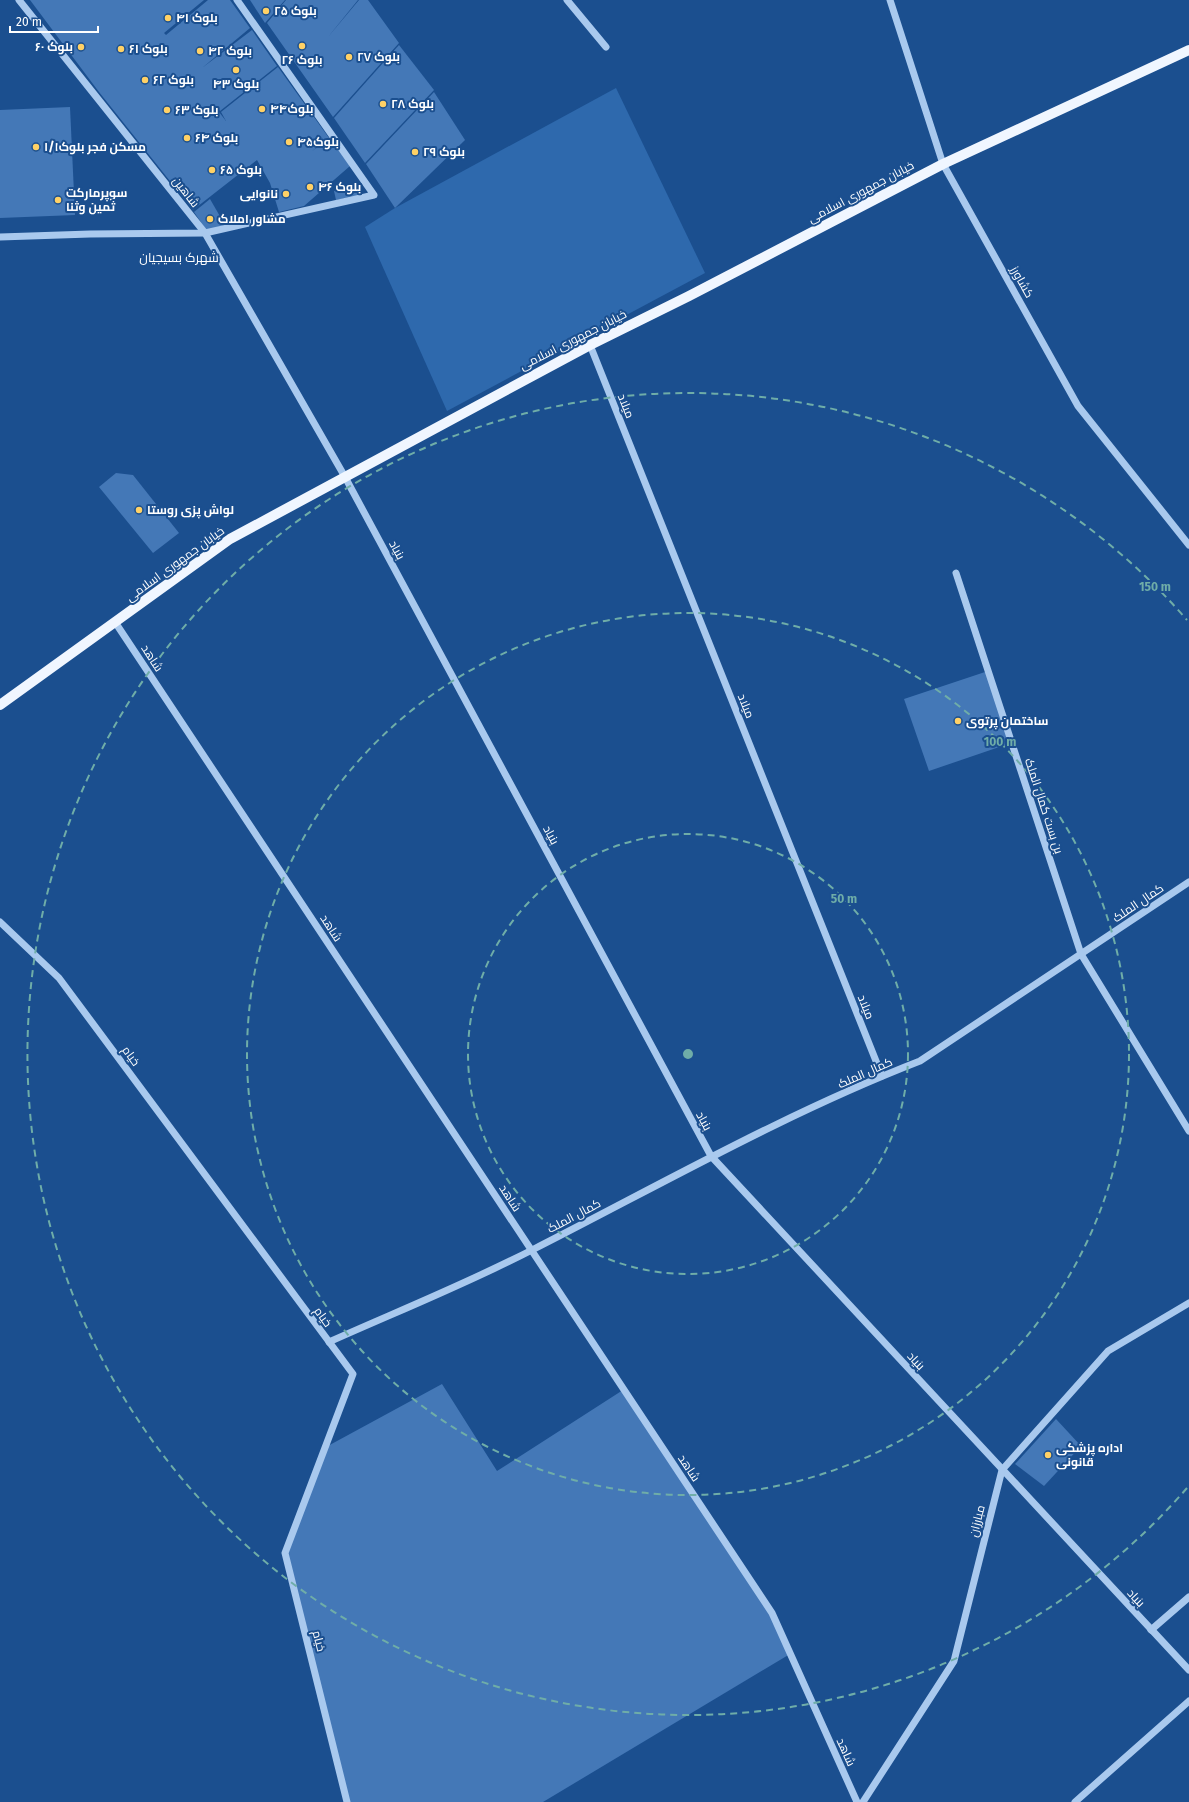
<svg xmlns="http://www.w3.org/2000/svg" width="1189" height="1802" viewBox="0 0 1189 1802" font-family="'Fira Sans',Cairo,sans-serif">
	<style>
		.green { fill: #2e69ad }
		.building { fill: #4478b7 }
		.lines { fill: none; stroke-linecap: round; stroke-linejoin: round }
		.minor { stroke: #a9c9ee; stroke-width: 7 }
		.major { stroke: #f0f6ff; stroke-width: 10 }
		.ring { fill: none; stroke: #6fada8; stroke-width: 2; stroke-dasharray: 7 5 }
		.poi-dot { fill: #ffd166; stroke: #1b4f8f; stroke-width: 1.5 }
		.labels { text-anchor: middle; stroke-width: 4; stroke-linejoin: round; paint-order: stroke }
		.poi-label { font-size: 12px; font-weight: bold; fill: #fff; stroke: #1b4f8f; text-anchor: start }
		.street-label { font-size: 12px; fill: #fff; stroke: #1b4f8f }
		.neighbourhood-label { font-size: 13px; fill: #fff; stroke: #1b4f8f }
		.centre { fill: #6fada8; stroke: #1b4f8f; stroke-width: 2 }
		.ring-label { font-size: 12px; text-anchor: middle; font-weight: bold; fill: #6fada8; stroke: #1b4f8f; stroke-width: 4; stroke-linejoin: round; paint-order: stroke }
	</style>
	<rect width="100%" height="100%" fill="#1b4f8f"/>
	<polygon class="green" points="616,88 705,273 447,411 365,227 395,208"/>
	<g class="building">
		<polygon points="30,0 204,0 164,33 166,35 208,0 230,0 250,28 202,68 252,30 277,66 220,111 217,108 219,112 226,121 221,112 278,67 329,138 312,151 330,139 350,166 304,206 279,212 270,183 257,160 193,210 99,92"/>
		<polygon points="250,0 285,0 265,23"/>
		<polygon points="286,0 358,0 328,37 359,0 368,0 399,43 333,117 267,23"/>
		<polygon points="399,45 434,90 365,163 334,118"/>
		<polygon points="434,92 465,140 395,208 366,164"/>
		<polygon points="70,107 75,215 0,218 0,110"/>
		<polygon points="359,185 361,195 336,200 334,191"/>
		<polygon points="210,199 225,225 207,231 194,212"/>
		<polygon points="116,473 133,475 179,533 153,553 99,487"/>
		<polygon points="988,671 1011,743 929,771 904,699"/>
		<polygon points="442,1384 497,1471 623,1390 772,1613 790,1654 543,1802 347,1802 285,1553 326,1447"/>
		<polygon points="1056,1419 1081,1446 1044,1486 1015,1464"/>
	</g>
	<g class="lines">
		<g class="minor">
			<polyline points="19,0 205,233 345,477 711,1156 1189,1670"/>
			<polyline points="567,0 606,47"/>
			<polyline points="890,0 943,164 1078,406 1189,545"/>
			<polyline points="0,237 90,234 205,233 374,195 237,0"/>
			<polyline points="590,345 882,1076"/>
			<polyline points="956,573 1081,954 1189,1131"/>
			<polyline points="115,622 772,1613 857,1802"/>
			<polyline points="0,922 59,978 353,1374 285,1553 347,1802"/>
			<path d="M329 1342C396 1312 466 1284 532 1250 660 1185 786 1113 920 1061L1189 882"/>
			<polyline points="1151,1630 1189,1597"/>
			<polyline points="863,1802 954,1661 1002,1470 1108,1351 1189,1303"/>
			<polyline points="1075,1802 1189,1701"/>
		</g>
		<polyline class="major" points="0,705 230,539 590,345 689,296 943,164 1189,50"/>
	</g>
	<g class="ring">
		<circle cx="688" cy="1054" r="220"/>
		<circle cx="688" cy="1054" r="441"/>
		<path d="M1187 1488A661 661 0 1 1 1187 620"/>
	</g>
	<g class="poi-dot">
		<circle cx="266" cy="11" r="4"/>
		<circle cx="168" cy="18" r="4"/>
		<circle cx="302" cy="46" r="4"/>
		<circle cx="81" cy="47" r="4"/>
		<circle cx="121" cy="49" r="4"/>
		<circle cx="200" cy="51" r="4"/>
		<circle cx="349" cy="57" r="4"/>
		<circle cx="236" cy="70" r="4"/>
		<circle cx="145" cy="80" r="4"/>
		<circle cx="383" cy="104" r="4"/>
		<circle cx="262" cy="109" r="4"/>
		<circle cx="167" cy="110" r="4"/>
		<circle cx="187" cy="138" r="4"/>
		<circle cx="289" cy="142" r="4"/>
		<circle cx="36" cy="147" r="4"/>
		<circle cx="415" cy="152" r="4"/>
		<circle cx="212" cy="170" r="4"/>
		<circle cx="310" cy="187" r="4"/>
		<circle cx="286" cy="194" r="4"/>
		<circle cx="58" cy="200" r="4"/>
		<circle cx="210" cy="219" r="4"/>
		<circle cx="139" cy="510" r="4"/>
		<circle cx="958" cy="721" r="4"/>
		<circle cx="1048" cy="1455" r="4"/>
	</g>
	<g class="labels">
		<g class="poi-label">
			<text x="274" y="15">بلوک ۲۵</text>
			<text x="176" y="22">بلوک ۴۱</text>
			<text x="73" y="51" text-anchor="end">بلوک ۶۰</text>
			<text x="129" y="53">بلوک ۶۱</text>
			<text x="208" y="55">بلوک ۴۲</text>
			<text x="357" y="61">بلوک ۲۷</text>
			<text x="302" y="64" text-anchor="middle">بلوک ۲۶</text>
			<text x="153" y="84">بلوک ۶۲</text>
			<text x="236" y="88" text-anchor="middle">بلوک ۴۳</text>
			<text x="391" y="108">بلوک ۲۸</text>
			<text x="270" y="113">بلوک۴۴</text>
			<text x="175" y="114">بلوک ۶۳</text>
			<text x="195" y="142">بلوک ۶۴</text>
			<text x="297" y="146">بلوک۴۵</text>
			<text x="44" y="151">مسکن فجر بلوک۱/۱</text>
			<text x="423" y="156">بلوک ۲۹</text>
			<text x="220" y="174">بلوک ۶۵</text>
			<text x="318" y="191">بلوک ۴۶</text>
			<text x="66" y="197">سوپرمارکت<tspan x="66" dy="14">ثمین وثنا</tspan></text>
			<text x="278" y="198" text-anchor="end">نانوایی</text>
			<text x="218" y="223">مشاور املاک</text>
			<text x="147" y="514">لواش پزی روستا</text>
			<text x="966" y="725">ساختمان پرتوی</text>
			<text x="1056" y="1452">اداره پزشکی<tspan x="1056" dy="14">قانونی</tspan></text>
		</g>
		<g class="street-label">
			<text transform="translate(186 192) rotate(52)" y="4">شاهین</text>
			<text transform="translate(861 192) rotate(-28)" y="4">خیابان جمهوری اسلامی</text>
			<text transform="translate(1022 282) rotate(61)" y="4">کشاورز</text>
			<text transform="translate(573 340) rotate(-27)" y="4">خیابان جمهوری اسلامی</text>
			<text transform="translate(626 406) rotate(68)" y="4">میلاد</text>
			<text transform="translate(397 550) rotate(62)" y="4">بنیاد</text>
			<text transform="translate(175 564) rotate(-36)" y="4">خیابان جمهوری اسلامی</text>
			<text transform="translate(152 658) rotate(57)" y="4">شاهد</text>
			<text transform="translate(746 706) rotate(68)" y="4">میلاد</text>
			<text transform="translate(1044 806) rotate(72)" y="4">بن بست کمال الملک</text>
			<text transform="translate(551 835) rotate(62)" y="4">بنیاد</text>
			<text transform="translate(1138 903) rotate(-34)" y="4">کمال الملک</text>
			<text transform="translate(331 928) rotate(57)" y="4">شاهد</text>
			<text transform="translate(866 1007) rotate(68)" y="4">میلاد</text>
			<text transform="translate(131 1056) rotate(54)" y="4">خیام</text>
			<text transform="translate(865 1073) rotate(-24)" y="4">کمال الملک</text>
			<text transform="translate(704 1121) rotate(62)" y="4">بنیاد</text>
			<text transform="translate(510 1198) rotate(57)" y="4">شاهد</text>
			<text transform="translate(574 1216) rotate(-28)" y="4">کمال الملک</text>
			<text transform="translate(323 1317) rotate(54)" y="4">خیام</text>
			<text transform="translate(916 1361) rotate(47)" y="4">بنیاد</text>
			<text transform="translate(689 1468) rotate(56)" y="4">شاهد</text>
			<text transform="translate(977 1521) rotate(-76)" y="4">مبارزان</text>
			<text transform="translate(1136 1598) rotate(47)" y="4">بنیاد</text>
			<text transform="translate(319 1641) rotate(76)" y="4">خیام</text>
			<text transform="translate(846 1752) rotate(66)" y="4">شاهد</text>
		</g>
		<g class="neighbourhood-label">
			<text x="179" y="262">شهرک بسیجیان</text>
		</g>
	</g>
	<circle cx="688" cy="1054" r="6" class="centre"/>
	<g class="ring-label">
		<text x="1155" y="591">150 m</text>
		<text x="1000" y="746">100 m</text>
		<text x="844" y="903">50 m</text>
	</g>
	<path d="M10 26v6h88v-6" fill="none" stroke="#ffffff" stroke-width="2"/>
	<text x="16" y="26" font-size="12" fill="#ffffff" stroke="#1b4f8f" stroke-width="3" paint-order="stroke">20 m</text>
</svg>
